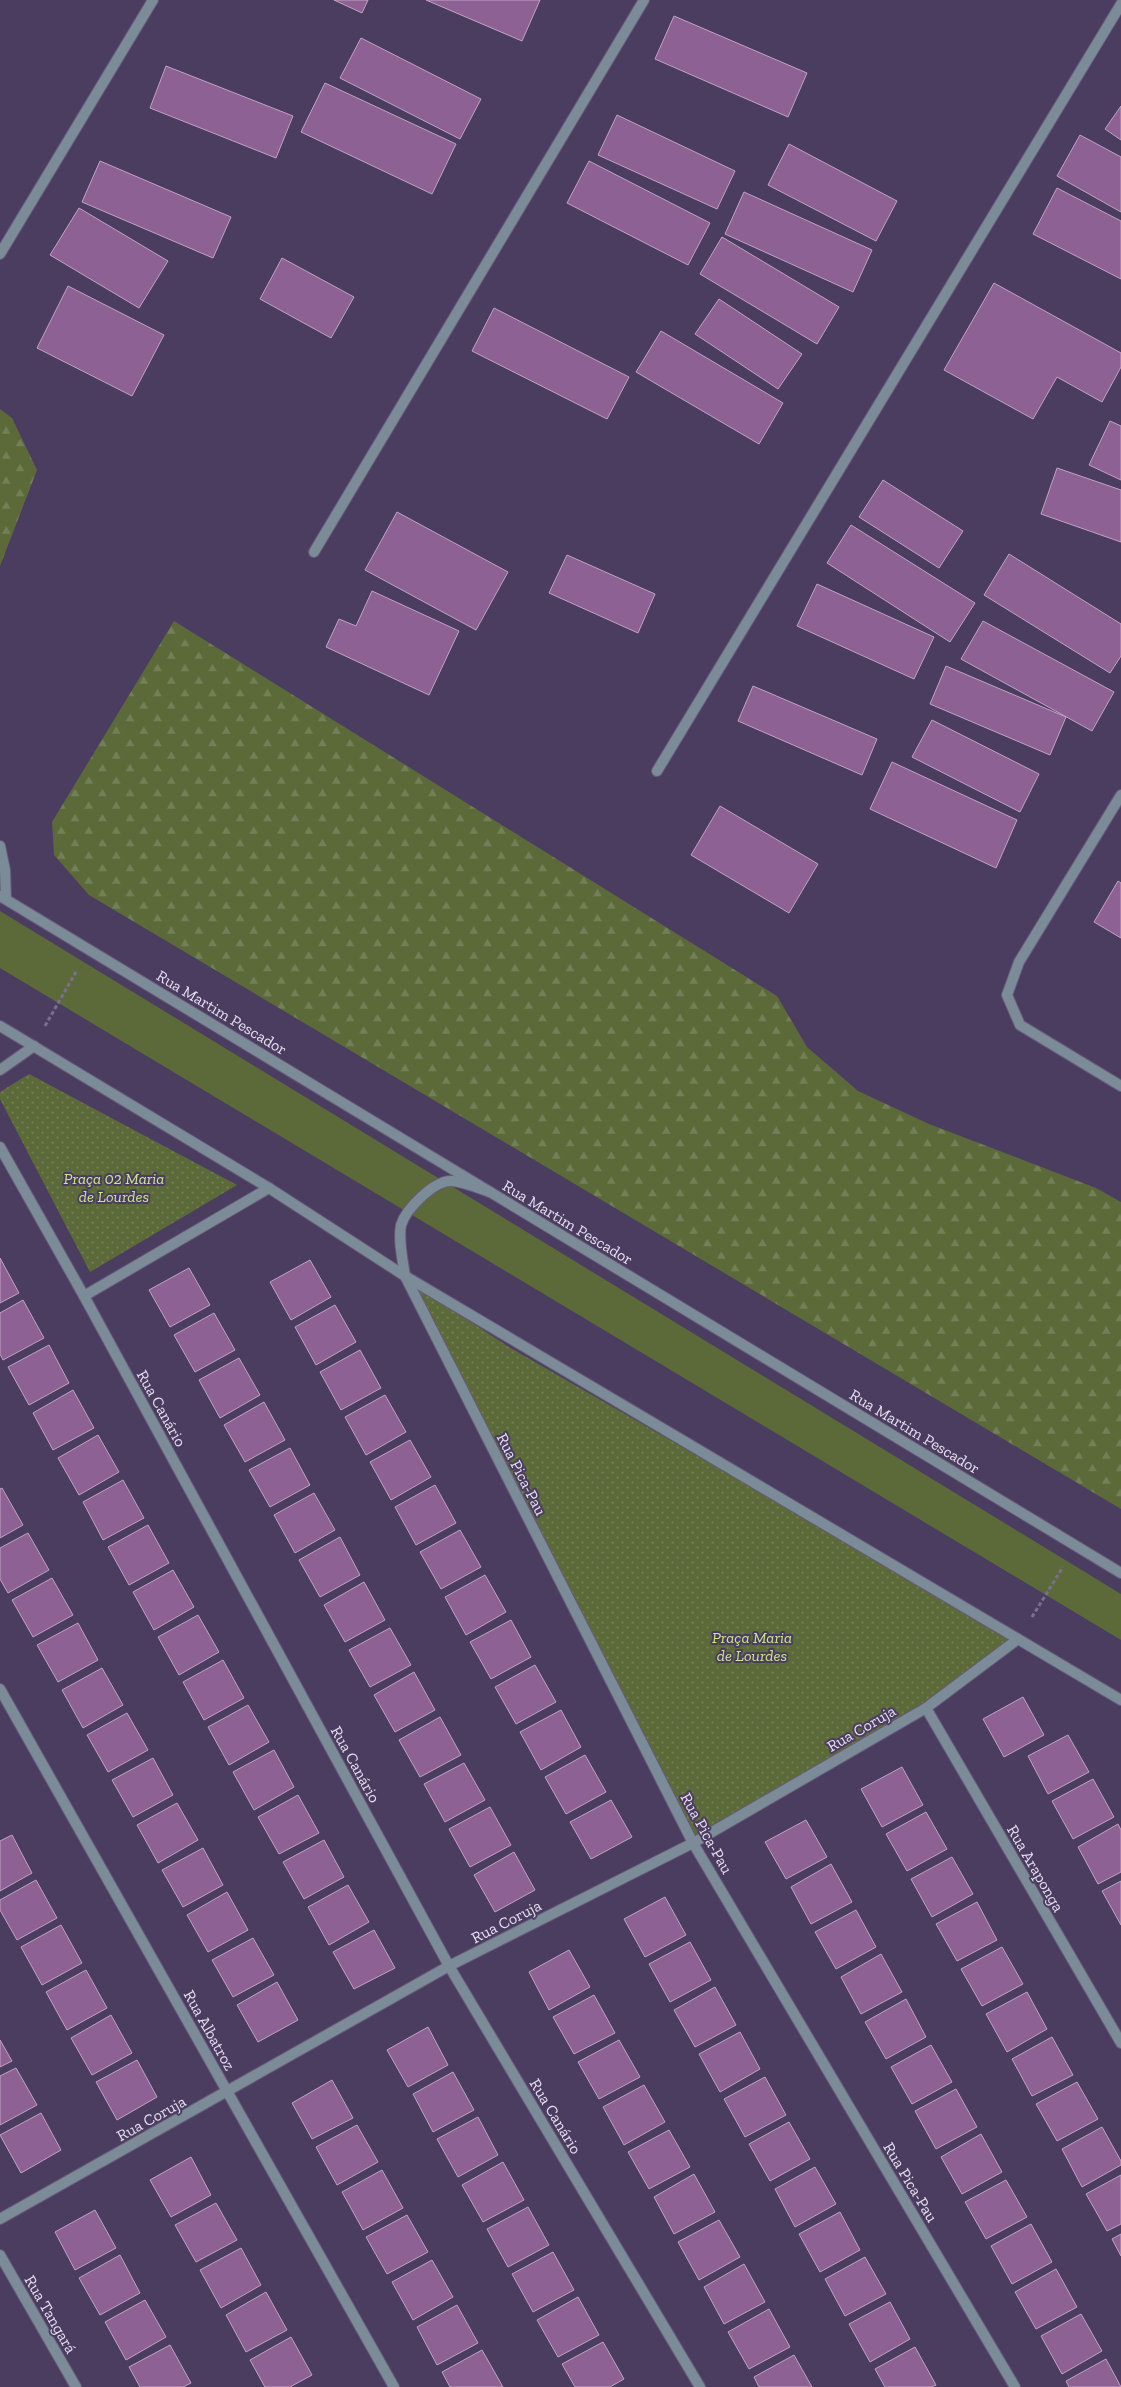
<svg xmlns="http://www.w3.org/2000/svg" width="1121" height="2387" viewBox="0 0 1121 2387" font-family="'Zilla Slab',serif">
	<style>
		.grass { fill: #5c6a3a }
		.forest { fill: url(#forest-firs) }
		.park { fill: url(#park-dots) }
		.building { fill: #8d6193; stroke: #c1a3c5 }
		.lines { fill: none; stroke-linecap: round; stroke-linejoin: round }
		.service-casing { stroke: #675a7a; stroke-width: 12 }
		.minor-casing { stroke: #675a7a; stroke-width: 12 }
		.path { stroke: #7a6f8c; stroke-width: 3; stroke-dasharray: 4 2.5; stroke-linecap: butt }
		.service { stroke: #7b8b98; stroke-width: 10 }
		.minor { stroke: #7b8b98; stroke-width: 10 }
		.labels { text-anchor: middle; stroke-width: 4; stroke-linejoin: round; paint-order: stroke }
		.street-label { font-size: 16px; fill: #e6dff3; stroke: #4b3d5f }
		.park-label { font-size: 16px; font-style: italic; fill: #cce78c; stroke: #4b3d5f }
	</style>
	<defs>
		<pattern id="forest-firs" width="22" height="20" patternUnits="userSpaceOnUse" patternTransform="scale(1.25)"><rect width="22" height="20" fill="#5c6a3a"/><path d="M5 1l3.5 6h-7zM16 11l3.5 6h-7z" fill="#737f57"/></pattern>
		<pattern id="park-dots" width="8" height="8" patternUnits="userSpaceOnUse" patternTransform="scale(1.25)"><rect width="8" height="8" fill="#5c6a3a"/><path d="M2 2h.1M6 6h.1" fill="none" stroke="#737f57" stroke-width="1.8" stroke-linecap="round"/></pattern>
	</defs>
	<rect width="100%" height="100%" fill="#4b3d5f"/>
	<polygon class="grass" points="0,911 1121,1594 1121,1640 0,968"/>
	<g class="forest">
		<polygon points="0,409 12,418 37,470 0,566"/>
		<polygon points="174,621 777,996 807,1047 858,1091 929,1124 1096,1188 1121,1202 1121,1509 89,895 54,855 52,822"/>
	</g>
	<g class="park">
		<polygon points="29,1074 237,1185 90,1272 0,1099 0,1092"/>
		<polygon points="413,1284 509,1347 1013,1638 925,1704 696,1839"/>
	</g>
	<g class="building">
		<polygon points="334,0 368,0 362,13"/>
		<polygon points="426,0 540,0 522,41"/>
		<polygon points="674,16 807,73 788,117 655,59"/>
		<polygon points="361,38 481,99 460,139 340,78"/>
		<polygon points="166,66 293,116 276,158 150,108"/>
		<polygon points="325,83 456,144 432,194 301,132"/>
		<polygon points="1121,106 1121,140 1105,129"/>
		<polygon points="617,115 735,171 717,209 598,155"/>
		<polygon points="1080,135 1121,157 1121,212 1057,176"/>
		<polygon points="789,144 897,201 876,241 768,185"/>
		<polygon points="100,161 231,217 213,258 82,202"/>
		<polygon points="589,161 710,223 688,265 567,203"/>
		<polygon points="1057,188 1121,221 1121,279 1033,234"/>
		<polygon points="744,192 872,250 853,292 725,234"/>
		<polygon points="79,208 168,261 139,308 50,255"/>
		<polygon points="722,237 839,307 817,344 700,274"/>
		<polygon points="282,258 354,297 331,338 260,299"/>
		<polygon points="994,283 1121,353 1121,367 1102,402 1057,377 1033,419 944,370"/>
		<polygon points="68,286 164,335 132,396 37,348"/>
		<polygon points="719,299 802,354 778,389 695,334"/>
		<polygon points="494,308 629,377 607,419 472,351"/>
		<polygon points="661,331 783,403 759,444 636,372"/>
		<polygon points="1110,421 1121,426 1121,480 1089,465"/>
		<polygon points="1057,468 1121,490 1121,542 1041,514"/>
		<polygon points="883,480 963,531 939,568 859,517"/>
		<polygon points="397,512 508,572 476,630 365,570"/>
		<polygon points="851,525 975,603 950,642 827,563"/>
		<polygon points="1009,554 1121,624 1121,656 1110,673 984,595"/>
		<polygon points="567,555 655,594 638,633 549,593"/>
		<polygon points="817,584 934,637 914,679 797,626"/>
		<polygon points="372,591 459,631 429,695 326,647 339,619 356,626"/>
		<polygon points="983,621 1114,692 1092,731 961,659"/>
		<polygon points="946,666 1066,717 1050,755 930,704"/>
		<polygon points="753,686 877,739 862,775 738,721"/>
		<polygon points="932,720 1039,774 1020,812 912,757"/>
		<polygon points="892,762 1017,820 996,868 870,809"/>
		<polygon points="720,806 818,864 789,913 691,855"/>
		<polygon points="1118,881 1121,883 1121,938 1094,922"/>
		<polygon points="0,1258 19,1293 0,1303"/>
		<polygon points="310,1260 331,1297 291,1320 270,1282"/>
		<polygon points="189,1268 210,1305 170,1327 149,1290"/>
		<polygon points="23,1300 44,1338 3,1360 0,1354 0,1313"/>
		<polygon points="335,1305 356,1342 316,1365 295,1327"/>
		<polygon points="214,1313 235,1350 195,1372 174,1335"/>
		<polygon points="49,1345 69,1383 29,1405 8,1367"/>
		<polygon points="360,1350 381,1388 341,1410 320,1372"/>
		<polygon points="239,1358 260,1395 220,1418 199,1380"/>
		<polygon points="73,1390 94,1428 53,1450 33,1413"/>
		<polygon points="385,1395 406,1432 366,1455 345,1417"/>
		<polygon points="264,1402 285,1440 245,1462 224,1425"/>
		<polygon points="98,1435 119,1472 79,1495 58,1458"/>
		<polygon points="410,1440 431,1477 391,1500 370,1462"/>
		<polygon points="290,1448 310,1485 270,1507 249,1470"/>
		<polygon points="123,1480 144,1518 103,1540 83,1502"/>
		<polygon points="435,1485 456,1523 416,1545 395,1507"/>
		<polygon points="2,1488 23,1525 0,1538 0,1489"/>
		<polygon points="314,1493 335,1530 295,1553 274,1515"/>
		<polygon points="148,1525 169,1563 129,1585 108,1547"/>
		<polygon points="460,1530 481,1567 441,1589 420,1552"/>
		<polygon points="28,1533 49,1570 8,1593 0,1579 0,1548"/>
		<polygon points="340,1537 360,1575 320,1597 299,1560"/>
		<polygon points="173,1570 194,1607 154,1630 133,1592"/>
		<polygon points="485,1575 506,1612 466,1635 445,1597"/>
		<polygon points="52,1578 73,1615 33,1637 12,1600"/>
		<polygon points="364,1582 385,1620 345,1642 324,1605"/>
		<polygon points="198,1615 219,1652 179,1675 158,1637"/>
		<polygon points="511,1620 531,1657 491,1679 470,1642"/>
		<polygon points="78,1623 98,1660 58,1682 37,1645"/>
		<polygon points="390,1628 411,1665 370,1687 349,1650"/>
		<polygon points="223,1660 244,1698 204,1720 183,1682"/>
		<polygon points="535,1665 556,1702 516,1724 495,1687"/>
		<polygon points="102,1668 123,1705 83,1728 62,1690"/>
		<polygon points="414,1672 435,1710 395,1732 374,1695"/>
		<polygon points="1023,1697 1044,1735 1004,1757 983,1719"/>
		<polygon points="248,1705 269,1742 229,1765 208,1727"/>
		<polygon points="561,1710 581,1747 541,1770 520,1732"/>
		<polygon points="127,1713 148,1750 108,1772 87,1735"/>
		<polygon points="440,1717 461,1755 420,1777 399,1740"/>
		<polygon points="1068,1735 1089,1772 1048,1794 1028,1756"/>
		<polygon points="274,1750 294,1787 254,1810 233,1772"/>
		<polygon points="585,1755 606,1792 566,1814 545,1777"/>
		<polygon points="153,1758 173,1795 133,1817 112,1780"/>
		<polygon points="464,1763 485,1800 445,1822 424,1784"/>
		<polygon points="902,1767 923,1805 882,1827 861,1789"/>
		<polygon points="1093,1779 1114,1817 1073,1839 1052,1801"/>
		<polygon points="298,1795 319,1833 279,1854 258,1817"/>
		<polygon points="611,1800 632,1837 591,1859 570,1822"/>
		<polygon points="177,1803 198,1840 158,1863 137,1825"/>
		<polygon points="490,1807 511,1845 470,1867 449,1829"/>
		<polygon points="926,1812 947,1849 907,1871 886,1834"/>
		<polygon points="806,1820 827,1857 786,1879 765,1842"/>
		<polygon points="1118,1824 1121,1830 1121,1872 1098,1884 1078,1847"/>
		<polygon points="12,1835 32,1873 0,1891 0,1841"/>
		<polygon points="324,1840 344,1877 304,1899 283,1862"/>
		<polygon points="203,1848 223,1885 183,1907 162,1870"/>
		<polygon points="514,1852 535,1890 495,1912 474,1875"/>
		<polygon points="952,1857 973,1894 932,1917 911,1879"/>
		<polygon points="831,1864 852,1902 811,1924 791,1887"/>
		<polygon points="36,1880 57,1918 17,1940 0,1910 0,1900"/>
		<polygon points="1121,1881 1121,1925 1102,1891"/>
		<polygon points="348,1885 369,1922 329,1945 308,1907"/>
		<polygon points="227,1892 248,1930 208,1952 187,1915"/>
		<polygon points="665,1897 686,1935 645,1957 624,1919"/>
		<polygon points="977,1902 997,1940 957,1961 936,1924"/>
		<polygon points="856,1910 876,1947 836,1969 815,1932"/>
		<polygon points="61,1925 82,1963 42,1985 21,1947"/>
		<polygon points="374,1930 395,1968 354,1989 333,1952"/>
		<polygon points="253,1938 274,1975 233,1997 212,1960"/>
		<polygon points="690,1942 711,1980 670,2002 649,1964"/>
		<polygon points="1002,1947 1023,1984 982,2006 961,1969"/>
		<polygon points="569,1950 590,1987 549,2010 529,1972"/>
		<polygon points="881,1954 902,1992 861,2014 841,1977"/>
		<polygon points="86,1970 107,2008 67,2030 46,1992"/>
		<polygon points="277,1982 298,2020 258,2042 237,2005"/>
		<polygon points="715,1987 736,2025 695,2047 674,2010"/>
		<polygon points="1027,1992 1047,2029 1007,2052 986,2014"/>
		<polygon points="594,1995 615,2033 574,2054 553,2017"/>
		<polygon points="906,1999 926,2037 886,2059 865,2022"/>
		<polygon points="111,2015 132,2053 92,2075 71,2038"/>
		<polygon points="428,2027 448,2065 408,2087 387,2050"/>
		<polygon points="740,2032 760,2069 720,2092 699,2054"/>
		<polygon points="1052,2037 1073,2075 1032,2096 1012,2059"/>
		<polygon points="0,2040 12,2061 0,2067"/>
		<polygon points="619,2040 640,2077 599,2099 578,2062"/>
		<polygon points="931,2045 952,2082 912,2104 891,2067"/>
		<polygon points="137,2060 157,2097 117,2120 96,2082"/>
		<polygon points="16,2068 37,2105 0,2125 0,2076"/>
		<polygon points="453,2072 474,2110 433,2132 413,2094"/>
		<polygon points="765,2077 786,2115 745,2137 724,2099"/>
		<polygon points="332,2080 353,2118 312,2139 292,2103"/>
		<polygon points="1077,2082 1098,2119 1057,2141 1036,2104"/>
		<polygon points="644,2085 665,2122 624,2145 603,2107"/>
		<polygon points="956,2089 977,2127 936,2149 915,2111"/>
		<polygon points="41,2113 61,2150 21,2173 0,2135"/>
		<polygon points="478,2117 498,2155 458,2177 437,2139"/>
		<polygon points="789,2122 810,2159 770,2181 749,2144"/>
		<polygon points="357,2125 378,2162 337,2185 316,2147"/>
		<polygon points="1102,2127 1121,2161 1121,2165 1082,2187 1062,2149"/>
		<polygon points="669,2130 690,2167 649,2189 628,2152"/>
		<polygon points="981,2134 1002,2172 962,2194 941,2157"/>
		<polygon points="191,2157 211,2195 171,2217 150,2180"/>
		<polygon points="503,2162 524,2200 483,2222 462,2185"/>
		<polygon points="815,2167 836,2204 795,2227 775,2189"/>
		<polygon points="382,2170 403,2208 363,2230 342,2192"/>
		<polygon points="694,2174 715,2212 674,2234 654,2197"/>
		<polygon points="1121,2175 1121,2224 1107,2231 1086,2194"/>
		<polygon points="1006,2180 1027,2217 986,2239 965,2202"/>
		<polygon points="216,2203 237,2240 196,2262 175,2225"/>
		<polygon points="528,2207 549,2245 508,2267 487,2229"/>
		<polygon points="95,2210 116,2248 75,2270 55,2232"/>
		<polygon points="840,2212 860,2250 820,2272 799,2234"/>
		<polygon points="407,2215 428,2252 387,2274 366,2237"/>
		<polygon points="719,2220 740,2257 699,2280 678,2242"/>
		<polygon points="1031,2224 1052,2262 1012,2284 991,2246"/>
		<polygon points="1121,2234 1121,2256 1112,2239"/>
		<polygon points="241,2248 261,2285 221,2308 200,2270"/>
		<polygon points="553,2252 574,2290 533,2312 512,2274"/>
		<polygon points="120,2255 140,2293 100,2315 79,2278"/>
		<polygon points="865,2257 886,2294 845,2316 825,2279"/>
		<polygon points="432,2260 453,2297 413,2320 392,2282"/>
		<polygon points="744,2264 765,2302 724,2324 704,2287"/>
		<polygon points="1056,2269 1077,2307 1036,2329 1015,2292"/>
		<polygon points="266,2292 287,2330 246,2352 226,2315"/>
		<polygon points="578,2297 599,2335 558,2357 537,2320"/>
		<polygon points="145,2300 166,2337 126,2360 105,2322"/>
		<polygon points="890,2302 910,2339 870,2362 849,2324"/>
		<polygon points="457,2305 478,2343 437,2365 417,2327"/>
		<polygon points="769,2309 790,2347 749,2369 728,2332"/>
		<polygon points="1081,2314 1102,2351 1062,2374 1041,2336"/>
		<polygon points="291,2337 312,2375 290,2387 265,2387 250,2360"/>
		<polygon points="603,2342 624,2379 610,2387 575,2387 562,2364"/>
		<polygon points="170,2345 191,2383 183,2387 140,2387 129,2367"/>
		<polygon points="915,2347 936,2385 931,2387 885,2387 875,2369"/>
		<polygon points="482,2350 503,2387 450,2387 442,2372"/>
		<polygon points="794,2355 812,2387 759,2387 754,2377"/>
		<polygon points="1106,2359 1121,2387 1069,2387 1066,2381"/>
	</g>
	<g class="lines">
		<g class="service-casing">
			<polyline id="service" points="0,846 5,870 6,899"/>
		</g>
		<g class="minor-casing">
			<g id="minor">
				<polyline points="0,254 153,0"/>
				<polyline points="314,552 644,0"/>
				<polyline points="657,771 1121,4"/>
				<polyline points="1121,795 1019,962 1007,995 1020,1025 1121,1086"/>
				<polyline points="0,896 1121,1573"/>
				<polyline points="0,1026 269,1188 405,1276 1121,1700"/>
				<polyline points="0,1070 34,1046"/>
				<polyline points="0,1147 84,1296 449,1966 700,2387"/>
				<path d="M490 1192C478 1188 464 1182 452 1181 434 1180 406 1209 401 1225 398 1241 403 1261 405 1276L693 1843 1015 2387"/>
				<polyline points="84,1296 269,1188"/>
				<polyline points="0,1689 394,2387"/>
				<polyline points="926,1708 1121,2043"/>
				<polyline points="0,2219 449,1966 693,1843 926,1708 1018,1639"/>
				<polyline points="0,2255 76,2387"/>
			</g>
		</g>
		<g class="path">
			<polyline points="45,1026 77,970"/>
			<polyline points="1032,1617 1063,1567"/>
		</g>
		<use href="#service" class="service"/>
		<use href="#minor" class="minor"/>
	</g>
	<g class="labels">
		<g class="street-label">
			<text transform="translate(222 1012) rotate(31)" y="6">Rua Martim Pescador</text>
			<text transform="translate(568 1222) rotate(31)" y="6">Rua Martim Pescador</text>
			<text transform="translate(162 1408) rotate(61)" y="6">Rua Canário</text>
			<text transform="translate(915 1431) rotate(31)" y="6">Rua Martim Pescador</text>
			<text transform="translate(522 1474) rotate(63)" y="6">Rua Pica-Pau</text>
			<text transform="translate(861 1728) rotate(-30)" y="6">Rua Coruja</text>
			<text transform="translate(356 1764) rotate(61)" y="6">Rua Canário</text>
			<text transform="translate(707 1833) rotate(61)" y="6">Rua Pica-Pau</text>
			<text transform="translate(1036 1868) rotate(60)" y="6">Rua Araponga</text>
			<text transform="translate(506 1921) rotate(-27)" y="6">Rua Coruja</text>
			<text transform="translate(210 2030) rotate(61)" y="6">Rua Albatroz</text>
			<text transform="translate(556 2116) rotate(59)" y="6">Rua Canário</text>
			<text transform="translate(151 2118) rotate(-29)" y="6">Rua Coruja</text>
			<text transform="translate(911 2182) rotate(59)" y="6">Rua Pica-Pau</text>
			<text transform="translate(51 2314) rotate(60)" y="6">Rua Tangará</text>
		</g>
		<g class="park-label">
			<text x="114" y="1184">Praça 02 Maria<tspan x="114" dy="18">de Lourdes</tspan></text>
			<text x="752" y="1643">Praça Maria<tspan x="752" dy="18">de Lourdes</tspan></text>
		</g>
	</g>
</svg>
